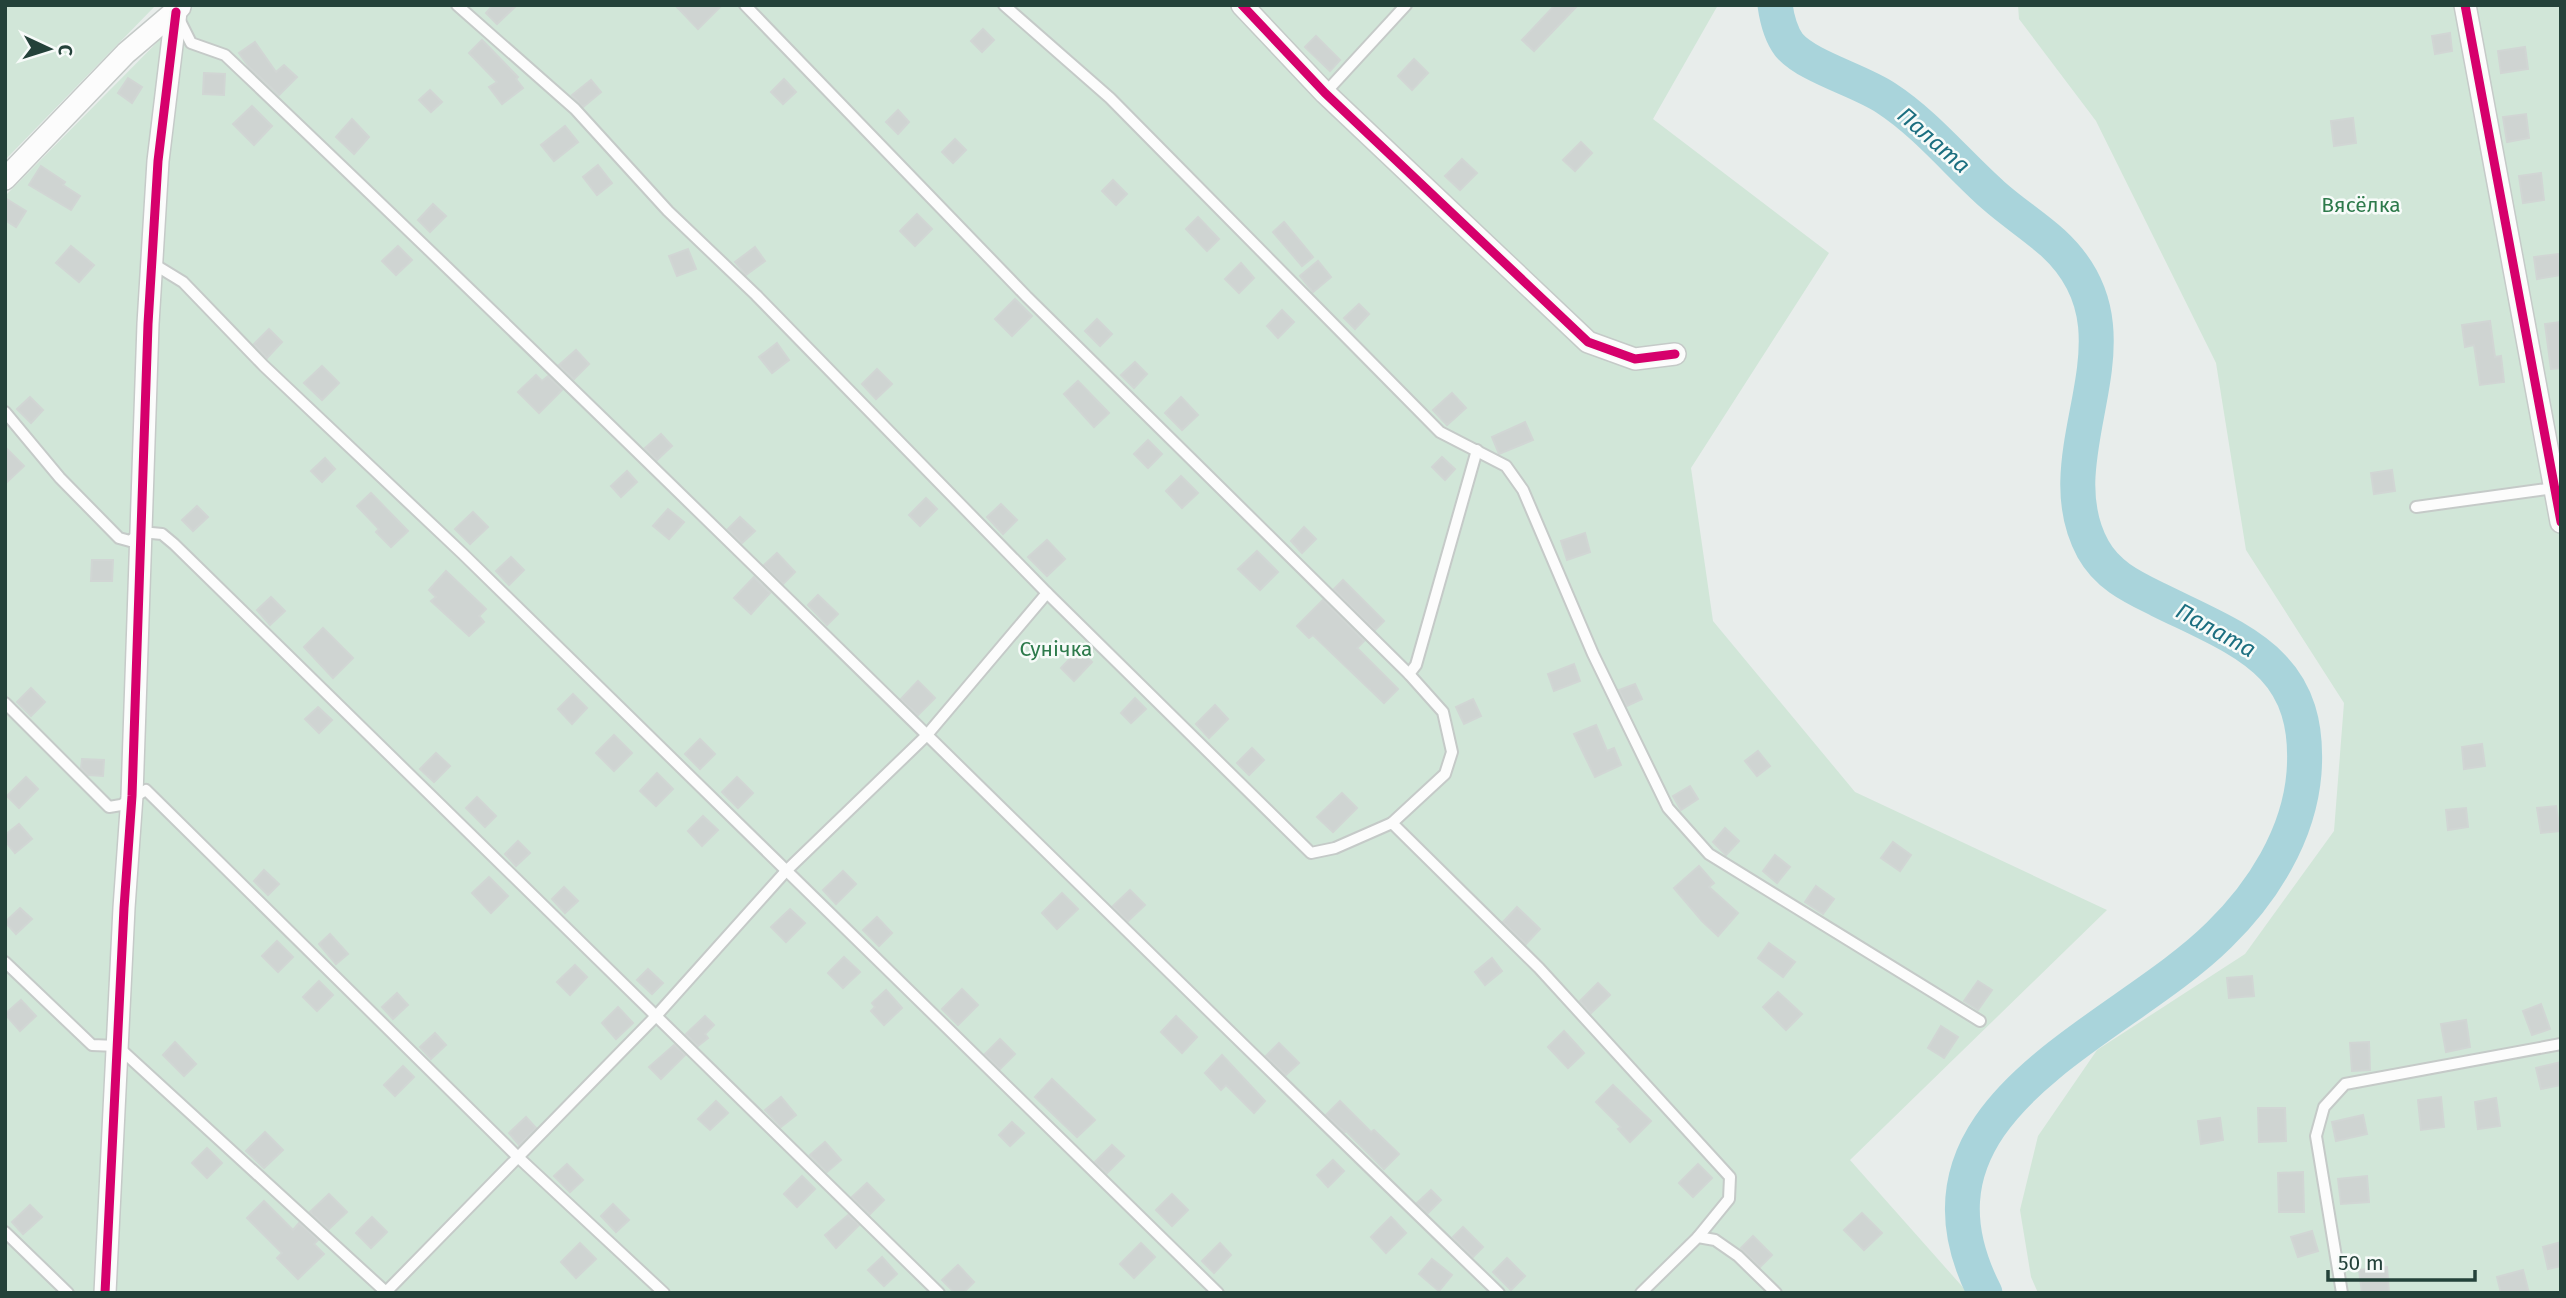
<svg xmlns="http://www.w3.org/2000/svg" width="2566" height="1298" viewBox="0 0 2566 1298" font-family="'Fira Sans',sans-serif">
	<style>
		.green { fill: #d1e6d8 }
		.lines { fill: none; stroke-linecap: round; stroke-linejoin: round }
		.river { stroke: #a9d4db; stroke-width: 35 }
		.building { fill: #cfd4d2; stroke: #d1d6d4; stroke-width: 2 }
		.lane-casing { stroke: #c5cac8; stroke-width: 14 }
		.street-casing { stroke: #c5cac8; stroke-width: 24 }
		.lane { stroke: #fcfcfc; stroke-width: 10 }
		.street { stroke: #fcfcfc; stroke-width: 21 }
		.cycleway-casing { stroke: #f7fbf9; stroke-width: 13 }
		.cycleway { stroke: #d6006c; stroke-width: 9 }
		.labels { text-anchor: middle; stroke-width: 5; stroke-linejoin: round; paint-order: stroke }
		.park-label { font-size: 21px; fill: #2d7a4b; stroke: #f7fbf9 }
		.water-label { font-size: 23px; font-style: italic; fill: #1c6f80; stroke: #f7fbf9 }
	</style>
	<rect width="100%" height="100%" fill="#e8edeb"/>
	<g class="green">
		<polygon points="5,5 156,5 5,160"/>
		<polygon points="194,5 1718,5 1653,119 1829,253 1691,468 1713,621 1855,792 2107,910 1850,1160 1968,1293 5,1293 5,196"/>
		<polygon points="2018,5 2561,5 2561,1293 2038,1293 2031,1277 2020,1210 2038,1136 2097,1050 2245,954 2334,831 2344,703 2246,550 2216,363 2096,121 2019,19"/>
	</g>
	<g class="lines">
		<path class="river" d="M1775 5C1777 19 1780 33 1789 45 1808 67 1859 80 1886 98 1926 124 1957 163 1993 195 2012 212 2034 226 2053 243 2154 336 2039 450 2093 549 2108 576 2133 587 2159 600 2242 641 2312 662 2304 773 2299 835 2263 892 2219 935 2117 1036 1890 1108 1985 1293"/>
	</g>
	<g class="building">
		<polygon points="493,5 517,5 497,24 486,13"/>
		<polygon points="675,5 722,5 698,29"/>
		<polygon points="1555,5 1578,5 1534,51 1522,40"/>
		<polygon points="983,29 994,40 982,52 971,41"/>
		<polygon points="2450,33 2452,51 2435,54 2432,36"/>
		<polygon points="1316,36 1340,60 1330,71 1305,47"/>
		<polygon points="482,40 518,77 516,79 523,88 502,104 489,87 497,82 469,53"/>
		<polygon points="255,42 276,72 284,65 297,77 279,95 249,67 239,53"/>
		<polygon points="2525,47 2528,69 2501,73 2498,51"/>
		<polygon points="1414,59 1428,73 1412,90 1398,76"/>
		<polygon points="204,73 225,74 224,95 203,94"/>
		<polygon points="128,78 142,87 132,103 118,93"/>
		<polygon points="784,79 796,92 783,104 771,92"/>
		<polygon points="591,80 601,92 583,107 572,95"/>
		<polygon points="430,90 442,102 431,112 419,100"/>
		<polygon points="252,106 272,126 254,145 233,124"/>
		<polygon points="898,110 909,122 898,134 886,122"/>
		<polygon points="2526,114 2529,138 2507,142 2503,117"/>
		<polygon points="2353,118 2356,143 2334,146 2331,121"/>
		<polygon points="352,119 369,137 354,154 336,137"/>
		<polygon points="565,126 578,142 554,161 541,145"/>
		<polygon points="955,139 966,150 953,163 942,152"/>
		<polygon points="1581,142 1592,153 1575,171 1563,160"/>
		<polygon points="1462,159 1477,173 1460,190 1445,176"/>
		<polygon points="598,165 612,183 597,195 583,177"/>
		<polygon points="41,166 65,182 63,185 80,196 71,210 29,185"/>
		<polygon points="2541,173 2544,200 2523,203 2519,176"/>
		<polygon points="1113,180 1127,194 1116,205 1102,191"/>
		<polygon points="5,198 26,211 16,227 5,220"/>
		<polygon points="433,204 446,216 430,232 418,220"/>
		<polygon points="917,214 932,229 915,246 900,231"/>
		<polygon points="1198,217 1219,239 1207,251 1186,229"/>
		<polygon points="1284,222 1313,257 1302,266 1273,232"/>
		<polygon points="71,246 94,265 79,282 56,263"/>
		<polygon points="398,246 412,260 396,275 382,261"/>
		<polygon points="755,247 765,261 746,275 735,262"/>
		<polygon points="688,249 696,269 677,276 669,256"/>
		<polygon points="2558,254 2561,275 2537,279 2534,257"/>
		<polygon points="1318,261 1331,277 1313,292 1300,276"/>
		<polygon points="1241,263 1254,278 1239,293 1225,279"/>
		<polygon points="1015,299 1032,316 1012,336 995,319"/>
		<polygon points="1359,304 1369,314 1355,329 1344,318"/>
		<polygon points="1282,310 1294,322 1278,338 1267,326"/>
		<polygon points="1097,319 1112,334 1100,346 1085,331"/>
		<polygon points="2490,321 2495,357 2501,356 2504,382 2480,385 2474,345 2465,347 2462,325"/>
		<polygon points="2561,322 2561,368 2551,369 2545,324"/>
		<polygon points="269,329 282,342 267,358 254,344"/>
		<polygon points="777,343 789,360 772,373 759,357"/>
		<polygon points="576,350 589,364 574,379 559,365"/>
		<polygon points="1135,362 1147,374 1134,388 1121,375"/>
		<polygon points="322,366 339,383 322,400 304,383"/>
		<polygon points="877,369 892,384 876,399 862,384"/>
		<polygon points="536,375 542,381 548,376 562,390 539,413 518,392"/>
		<polygon points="1078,381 1109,413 1094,427 1064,394"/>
		<polygon points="1452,393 1466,408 1447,425 1433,410"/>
		<polygon points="30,397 43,410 31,423 17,409"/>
		<polygon points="1181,397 1198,415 1182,430 1165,413"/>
		<polygon points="1525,422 1533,440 1499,454 1492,437"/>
		<polygon points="661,434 672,446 657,460 645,448"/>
		<polygon points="1148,440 1162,454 1148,468 1134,454"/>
		<polygon points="5,447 24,466 5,484"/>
		<polygon points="1442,457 1455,469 1445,480 1432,467"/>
		<polygon points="325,458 335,469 322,482 311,471"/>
		<polygon points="2392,470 2395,491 2374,494 2371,473"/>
		<polygon points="627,471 637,482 621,497 611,486"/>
		<polygon points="1181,476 1198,493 1182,508 1166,491"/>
		<polygon points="371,493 408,531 391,547 376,532 379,529 357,506"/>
		<polygon points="926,498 937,509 920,526 909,515"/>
		<polygon points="1001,504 1017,520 1003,534 987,517"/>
		<polygon points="197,506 208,517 193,531 182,520"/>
		<polygon points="668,509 684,522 669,539 653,526"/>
		<polygon points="473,512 488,527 470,544 455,529"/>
		<polygon points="740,517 755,531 742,543 728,529"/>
		<polygon points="1304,527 1316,539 1302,553 1291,541"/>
		<polygon points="1585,533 1590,552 1567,560 1561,541"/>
		<polygon points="1047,540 1065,559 1047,576 1028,557"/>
		<polygon points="1257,551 1278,572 1260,590 1238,569"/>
		<polygon points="777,553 795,572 783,584 764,565"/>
		<polygon points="511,557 524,570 509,585 496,571"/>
		<polygon points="92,560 113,560 112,581 91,581"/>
		<polygon points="446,571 486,609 479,616 484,622 469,636 431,601 436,597 429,590"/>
		<polygon points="754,577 770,593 751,614 734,598"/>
		<polygon points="1343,580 1384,621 1375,630 1334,589"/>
		<polygon points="818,595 838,614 827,625 808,605"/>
		<polygon points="271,597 285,611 270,625 257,610"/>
		<polygon points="1323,600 1364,641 1357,648 1398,689 1384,703 1313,635 1309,638 1297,626"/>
		<polygon points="323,628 353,658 333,678 304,647"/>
		<polygon points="1079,649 1092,662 1074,681 1061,668"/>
		<polygon points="1574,664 1580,681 1554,691 1548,674"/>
		<polygon points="918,681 935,698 918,715 901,699"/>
		<polygon points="1635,684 1642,699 1627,706 1619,690"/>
		<polygon points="31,688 45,702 31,716 17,702"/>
		<polygon points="573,694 587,708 572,724 558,709"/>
		<polygon points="1135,698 1146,709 1131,723 1121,713"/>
		<polygon points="1473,699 1481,716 1464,724 1456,707"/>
		<polygon points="1215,705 1228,719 1209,738 1196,724"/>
		<polygon points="318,707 332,720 319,733 305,719"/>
		<polygon points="1596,725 1607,751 1614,748 1621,765 1595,777 1574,734"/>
		<polygon points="614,735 632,753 614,771 596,753"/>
		<polygon points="700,739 715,754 700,769 685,754"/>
		<polygon points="2482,744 2485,766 2464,769 2462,747"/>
		<polygon points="1252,748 1264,760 1249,775 1237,763"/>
		<polygon points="1758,751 1770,766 1757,776 1745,761"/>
		<polygon points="436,753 450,766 434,782 420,769"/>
		<polygon points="82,759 104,760 103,776 88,775 81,768"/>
		<polygon points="657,773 673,789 656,806 640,791"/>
		<polygon points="26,777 38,789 19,808 7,796"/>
		<polygon points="737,777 753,793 738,808 722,792"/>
		<polygon points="1690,786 1698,799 1681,810 1673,796"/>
		<polygon points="1342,793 1357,808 1333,832 1317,817"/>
		<polygon points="477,797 496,816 485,827 466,808"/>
		<polygon points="2556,806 2560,831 2541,833 2537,808"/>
		<polygon points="2466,808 2468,827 2448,830 2446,810"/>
		<polygon points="703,816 718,830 702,846 688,831"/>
		<polygon points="19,824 32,839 15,853 5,841 5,835"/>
		<polygon points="1725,828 1739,841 1726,855 1713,842"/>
		<polygon points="518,841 530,853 516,866 505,854"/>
		<polygon points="1893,842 1911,855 1900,871 1881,858"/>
		<polygon points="1775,855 1790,867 1777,883 1763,871"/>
		<polygon points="1699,866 1714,883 1709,887 1738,913 1718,936 1702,921 1674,888"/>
		<polygon points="264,870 279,884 268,895 254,881"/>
		<polygon points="843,871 856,884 836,904 823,890"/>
		<polygon points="489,877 508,896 491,913 472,893"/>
		<polygon points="1816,886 1834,899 1823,914 1805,902"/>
		<polygon points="564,887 578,901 565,913 552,899"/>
		<polygon points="1130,890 1145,905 1128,921 1113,906"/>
		<polygon points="1062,893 1078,909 1057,929 1042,913"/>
		<polygon points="1517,907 1540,929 1526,944 1503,922"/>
		<polygon points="20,908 32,919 16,934 5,922"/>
		<polygon points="790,909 805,923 786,942 771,927"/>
		<polygon points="877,917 892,933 879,946 863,930"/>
		<polygon points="330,934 348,954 336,964 319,944"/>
		<polygon points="277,941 293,957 278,972 262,956"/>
		<polygon points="1769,943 1795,962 1783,977 1758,958"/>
		<polygon points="844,957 860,972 843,988 828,973"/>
		<polygon points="1492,958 1502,971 1485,985 1475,972"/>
		<polygon points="575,965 587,977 570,995 557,982"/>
		<polygon points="648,969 663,983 652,994 637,980"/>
		<polygon points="2252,976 2254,996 2229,998 2227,978"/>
		<polygon points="319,981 333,995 317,1011 303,997"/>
		<polygon points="1978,981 1992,990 1978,1010 1964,1001"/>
		<polygon points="1598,983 1610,995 1591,1013 1580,1001"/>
		<polygon points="962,989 978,1005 958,1025 942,1009"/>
		<polygon points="886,990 902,1008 884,1025 871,1011 875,1007 872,1003"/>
		<polygon points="1778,992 1802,1014 1786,1030 1763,1007"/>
		<polygon points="397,993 408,1005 393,1019 382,1007"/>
		<polygon points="21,1000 36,1016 20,1031 5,1014"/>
		<polygon points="2541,1004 2550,1029 2532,1035 2523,1011"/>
		<polygon points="618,1007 633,1023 616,1039 602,1023"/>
		<polygon points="705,1016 714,1025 705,1034 708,1038 698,1046 686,1034"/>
		<polygon points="1176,1016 1197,1037 1182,1053 1161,1032"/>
		<polygon points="2466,1020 2470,1047 2446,1052 2441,1024"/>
		<polygon points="1941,1026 1958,1037 1944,1058 1928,1048"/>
		<polygon points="1564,1031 1584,1053 1568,1068 1548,1047"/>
		<polygon points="435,1033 446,1045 431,1059 420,1047"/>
		<polygon points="1000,1039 1015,1054 1000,1069 985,1054"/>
		<polygon points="175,1042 196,1064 184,1076 163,1055"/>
		<polygon points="2369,1042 2370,1070 2352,1071 2350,1043"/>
		<polygon points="1279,1043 1299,1063 1286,1075 1266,1056"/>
		<polygon points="674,1045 685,1055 661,1079 649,1067"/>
		<polygon points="1222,1055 1265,1101 1254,1113 1226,1085 1221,1090 1205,1073"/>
		<polygon points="2561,1062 2561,1085 2541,1089 2536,1068"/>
		<polygon points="403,1066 414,1077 395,1096 384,1085"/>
		<polygon points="1052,1079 1095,1120 1077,1137 1035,1097"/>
		<polygon points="1613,1085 1651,1121 1630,1142 1618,1129 1621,1127 1596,1102"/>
		<polygon points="781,1097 796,1115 781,1127 765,1110"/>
		<polygon points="2441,1097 2444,1127 2421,1130 2418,1100"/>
		<polygon points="2496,1098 2500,1126 2478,1129 2475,1102"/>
		<polygon points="716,1101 728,1113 710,1130 698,1119"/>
		<polygon points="1340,1101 1371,1132 1374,1130 1399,1154 1384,1169 1346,1131 1345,1132 1326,1115"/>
		<polygon points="2258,1108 2285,1108 2286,1141 2259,1142"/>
		<polygon points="2363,1115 2367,1134 2336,1141 2332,1122"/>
		<polygon points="526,1117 536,1128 519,1145 509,1133"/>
		<polygon points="2220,1118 2223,1140 2201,1144 2198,1121"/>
		<polygon points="1012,1122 1024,1133 1010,1146 999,1135"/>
		<polygon points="265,1132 283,1150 264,1168 246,1151"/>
		<polygon points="825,1142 841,1160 827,1172 810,1155"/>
		<polygon points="1112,1145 1124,1156 1107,1173 1095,1162"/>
		<polygon points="207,1148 222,1163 207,1178 192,1163"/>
		<polygon points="1333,1160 1344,1171 1328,1187 1317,1175"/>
		<polygon points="567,1164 583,1180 570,1192 554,1176"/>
		<polygon points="1698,1164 1712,1178 1693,1197 1679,1183"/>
		<polygon points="2303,1172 2304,1212 2279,1212 2278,1173"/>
		<polygon points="802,1176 815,1189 797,1207 784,1194"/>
		<polygon points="2367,1176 2369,1202 2341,1204 2338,1179"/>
		<polygon points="867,1183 884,1200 870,1214 852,1197"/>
		<polygon points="1431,1190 1441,1200 1428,1213 1417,1203"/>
		<polygon points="329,1194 347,1212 329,1229 310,1212"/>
		<polygon points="1172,1194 1188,1210 1172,1226 1156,1210"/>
		<polygon points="264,1201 293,1230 299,1223 318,1240 314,1244 324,1254 298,1279 277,1258 282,1253 247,1218"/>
		<polygon points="613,1204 629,1220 616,1232 601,1216"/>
		<polygon points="30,1205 42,1217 23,1234 12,1222"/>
		<polygon points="1862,1213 1882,1233 1864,1250 1844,1230"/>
		<polygon points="848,1215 859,1225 836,1248 825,1235"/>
		<polygon points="372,1217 387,1232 371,1248 356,1233"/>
		<polygon points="1391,1217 1406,1233 1386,1253 1371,1237"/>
		<polygon points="1463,1227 1483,1247 1473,1257 1453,1237"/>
		<polygon points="2312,1231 2318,1251 2298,1257 2291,1237"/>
		<polygon points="1753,1236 1772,1255 1760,1267 1741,1248"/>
		<polygon points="2561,1242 2561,1266 2548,1269 2543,1247"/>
		<polygon points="580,1243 596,1259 576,1278 561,1262"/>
		<polygon points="1141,1243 1155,1257 1134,1278 1120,1264"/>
		<polygon points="1220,1243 1231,1255 1214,1273 1202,1261"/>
		<polygon points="882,1257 897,1274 884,1286 868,1270"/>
		<polygon points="1507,1258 1525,1276 1511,1290 1493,1272"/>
		<polygon points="1432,1259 1452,1275 1439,1291 1419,1274"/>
		<polygon points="958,1265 974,1282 963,1293 955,1293 942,1280"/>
		<polygon points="2387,1267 2389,1293 2362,1293 2359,1270"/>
		<polygon points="2523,1270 2529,1293 2501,1293 2497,1277"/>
	</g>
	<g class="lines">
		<g class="lane-casing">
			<g id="lane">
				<polyline points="457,5 575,109 668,211 756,295 1047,593 1311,853 1335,848 1392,823 1539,968 1730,1177 1729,1199 1698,1237"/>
				<polyline points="745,5 1027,297 1409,674 1443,712 1452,752 1445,774 1392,823"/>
				<polyline points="1004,5 1110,98 1440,432 1506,466 1523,490 1593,654 1668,808 1709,854 1980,1021"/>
				<path d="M178 17 191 43 225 55C655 463 1073 882 1499 1293"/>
				<polyline points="1325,93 1406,5"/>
				<polyline points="152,263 183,282 264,366 463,554 1218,1293"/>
				<polyline points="5,412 60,478 119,538 130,541 141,532 162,534 174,544 939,1293"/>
				<polyline points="2416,507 2554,488"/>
				<polyline points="1409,674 1416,665 1477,450"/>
				<polyline points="5,703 109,807 121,805 146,790 519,1158 664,1293"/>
				<polyline points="5,962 92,1045 117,1046 387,1293"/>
				<polyline points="5,1232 68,1293"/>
				<polyline points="386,1292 656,1016 786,871 926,736 1047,593"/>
				<polyline points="1641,1293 1698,1237 1715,1240 1738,1256 1776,1293"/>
				<polyline points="2342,1293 2316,1136 2324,1107 2345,1084 2561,1044"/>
			</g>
		</g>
		<g class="street-casing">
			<g id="street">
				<polyline points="1242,5 1325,93 1588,342 1635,359 1675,354"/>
				<polyline points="2465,5 2561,522"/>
				<polyline points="5,179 126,53 180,7"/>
				<polyline points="105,1293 124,908 132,796 148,324 158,161 176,12"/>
			</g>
		</g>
		<use href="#lane" class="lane"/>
		<use href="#street" class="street"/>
		<g class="cycleway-casing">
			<g id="cycleway">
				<polyline points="1242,5 1325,93 1588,342 1635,359 1675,354"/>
				<polyline points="2465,5 2561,522"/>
				<polyline points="105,1293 124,908 132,796 148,324 158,161 176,12"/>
			</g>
		</g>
		<use href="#cycleway" class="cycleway"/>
	</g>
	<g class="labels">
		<g class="park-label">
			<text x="2361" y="212">Вясёлка</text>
			<text x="1056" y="656">Сунічка</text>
		</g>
		<g class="water-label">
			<text transform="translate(1934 140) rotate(41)" y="8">Палата</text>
			<text transform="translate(2216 630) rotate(29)" y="8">Палата</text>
		</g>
	</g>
	<rect width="2566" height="1298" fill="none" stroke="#24423a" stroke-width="14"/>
	<g transform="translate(49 49) rotate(94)" stroke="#f7fbf9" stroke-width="5" paint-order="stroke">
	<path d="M0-5L12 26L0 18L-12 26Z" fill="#24423a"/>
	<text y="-10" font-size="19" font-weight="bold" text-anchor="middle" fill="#24423a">С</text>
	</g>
	<path d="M2328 1270v10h147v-10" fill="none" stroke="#24423a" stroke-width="3.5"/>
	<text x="2338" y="1270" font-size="21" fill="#24423a" stroke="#f7fbf9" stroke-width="5" paint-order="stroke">50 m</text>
</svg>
